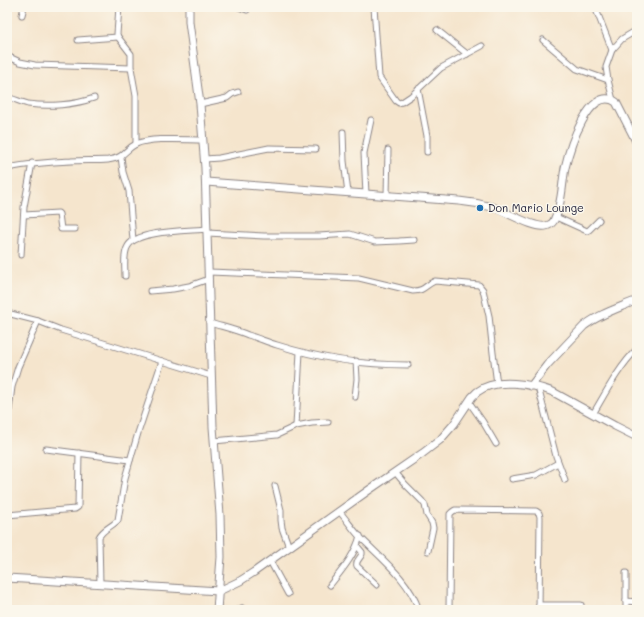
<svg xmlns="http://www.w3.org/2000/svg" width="644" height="617" viewBox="0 0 644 617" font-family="Mali,sans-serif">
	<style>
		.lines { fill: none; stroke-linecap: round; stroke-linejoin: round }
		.street-casing { stroke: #8c8484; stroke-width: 7 }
		.secondary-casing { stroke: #8c8484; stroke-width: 9 }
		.street { stroke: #fff; stroke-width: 5 }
		.secondary { stroke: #fff; stroke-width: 7 }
		.poi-dot { fill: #1f6fb2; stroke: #fbf7ec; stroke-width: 1.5 }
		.labels { text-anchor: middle; stroke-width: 3; stroke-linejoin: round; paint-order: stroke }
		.poi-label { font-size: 11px; fill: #22223b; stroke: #fbf7ec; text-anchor: start }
	</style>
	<rect width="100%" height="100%" fill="#fbf7ec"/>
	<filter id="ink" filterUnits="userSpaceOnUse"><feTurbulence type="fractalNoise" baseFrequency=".025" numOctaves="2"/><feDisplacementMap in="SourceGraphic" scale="8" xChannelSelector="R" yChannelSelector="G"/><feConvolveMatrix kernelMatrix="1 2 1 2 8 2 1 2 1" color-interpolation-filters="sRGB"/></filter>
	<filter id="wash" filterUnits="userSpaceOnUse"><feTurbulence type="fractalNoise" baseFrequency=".012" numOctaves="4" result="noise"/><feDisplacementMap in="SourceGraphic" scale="16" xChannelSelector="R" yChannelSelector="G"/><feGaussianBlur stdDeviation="0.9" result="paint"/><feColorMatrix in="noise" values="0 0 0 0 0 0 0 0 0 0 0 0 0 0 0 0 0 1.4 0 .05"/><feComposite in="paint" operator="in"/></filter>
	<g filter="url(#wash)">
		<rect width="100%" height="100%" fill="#f5e5cd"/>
	</g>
	<g filter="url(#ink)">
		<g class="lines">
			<g class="street-casing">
				<g id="street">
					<polyline points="119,7 117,34 118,37 131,54 131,68 136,96 136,144"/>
					<polyline points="239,7 247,10"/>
					<polyline points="374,7 379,77 396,101 399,103 402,102 411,96 441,68 482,46"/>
					<polyline points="595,7 612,50"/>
					<polyline points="22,15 24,7"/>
					<polyline points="437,30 467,54"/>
					<polyline points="78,40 118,37"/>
					<polyline points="543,40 577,69 608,80"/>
					<polyline points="7,56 20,62 35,65 131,68"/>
					<polyline points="418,89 427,136 427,152"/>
					<path d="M7 97C14 99 21 102 28 104 49 107 74 105 94 98"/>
					<polyline points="613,100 608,80 606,67 612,50 622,39 637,30"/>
					<polyline points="200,104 227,98 232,94 238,92"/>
					<polyline points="343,132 344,161 348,193"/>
					<polyline points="121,157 123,172 129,191 133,240"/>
					<polyline points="205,159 219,158 269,148 316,149"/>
					<path d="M7 168C28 164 49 162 71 161 83 160 96 161 108 160 125 158 124 150 136 144 152 137 185 140 203 140"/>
					<polyline points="366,194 364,153 371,120"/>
					<polyline points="387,195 388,150"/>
					<polyline points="24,215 58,213 59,214 61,229 75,229"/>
					<polyline points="556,217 587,231 589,230 599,220"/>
					<polyline points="207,233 264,236 319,236 350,234 375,242 399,241 414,240"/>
					<polyline points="21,255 24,207 32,163"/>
					<path d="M209 272 359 278 413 291C425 291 425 285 435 281L479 285 483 290 489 316 493 353 497 384"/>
					<path d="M125 276C125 267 123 254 128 246 137 230 190 231 207 229"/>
					<polyline points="150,291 173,289 189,286 209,279"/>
					<polyline points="7,313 38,321 61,330 211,376"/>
					<path d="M210 323C223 327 236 330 248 335 258 338 267 342 277 345 318 358 365 365 408 365"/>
					<polyline points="538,387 556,456 565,480"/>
					<polyline points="355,397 357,379 356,361"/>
					<polyline points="469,402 483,422 496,444"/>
					<path d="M593 414C606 392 619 367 637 349"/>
					<polyline points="7,426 12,387 18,367 38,321"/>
					<polyline points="296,426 300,352"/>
					<polyline points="214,441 277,435 296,426 312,423 328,422"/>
					<polyline points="46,449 130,460"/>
					<polyline points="395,472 405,484 422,501 425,505 427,515 432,523 433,528 428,551"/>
					<polyline points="512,479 536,475 558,463"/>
					<polyline points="275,486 281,510 281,520 282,528 289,547"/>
					<path d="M339 511C347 520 353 530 361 538 383 560 409 580 419 610"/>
					<polyline points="7,515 75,509 78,507 79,453"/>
					<path d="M357 546 362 552V554C360 559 355 561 357 566L377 585"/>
					<polyline points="270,561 288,594"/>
					<polyline points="626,573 626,610"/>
					<path d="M100 584 99 537C103 529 113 526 118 520L125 478 138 433 162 361"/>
					<path d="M330 585C342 570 355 555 360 536"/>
					<polyline points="626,601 637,602"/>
					<polyline points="539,605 581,605"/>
					<polyline points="239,610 242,608"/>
					<polyline points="449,610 450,514 452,512 455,510 536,511 539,513 540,517 539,610"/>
				</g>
			</g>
			<g class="secondary-casing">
				<g id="secondary">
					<polyline points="189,7 189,22 200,104 205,168 213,427 220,515 221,557 217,610"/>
					<path d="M206 182 459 201C470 202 481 204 492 207 506 211 534 229 546 226 550 225 554 222 555 218 562 205 562 183 565 168 569 150 589 84 616 102L637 143"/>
					<path d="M531 386 547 365 584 326C599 314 619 308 637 300"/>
					<path d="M7 578 219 591 240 581 254 572 369 490 423 453 440 440 454 424 472 397 477 392C495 377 533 384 553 392L615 426 637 437"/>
				</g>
			</g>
			<use href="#street" class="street"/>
			<use href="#secondary" class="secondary"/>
		</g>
	</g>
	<circle class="poi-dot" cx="480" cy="208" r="4"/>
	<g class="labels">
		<g class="poi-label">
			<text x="488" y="212">Don Mario Lounge</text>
		</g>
	</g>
	<rect width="644" height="617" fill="none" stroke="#fbf7ec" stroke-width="24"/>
</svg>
